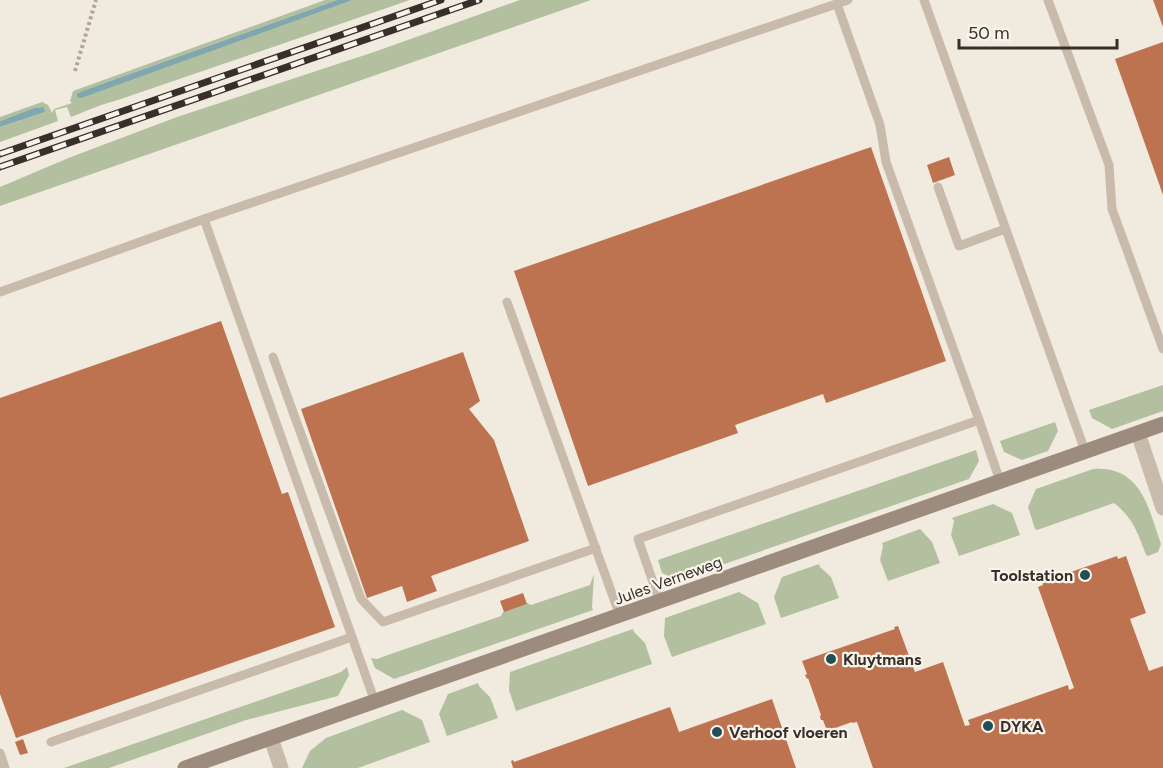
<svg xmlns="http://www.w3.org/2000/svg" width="1163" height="768" viewBox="0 0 1163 768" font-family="Figtree,sans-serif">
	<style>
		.green { fill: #b2c0a0 }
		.water { fill: #7fa7ad }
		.building { fill: #be7350 }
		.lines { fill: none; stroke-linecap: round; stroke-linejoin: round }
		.path { stroke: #b5a596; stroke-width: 4; stroke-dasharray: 3 3; stroke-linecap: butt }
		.lane { stroke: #c9bbab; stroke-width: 9 }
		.street { stroke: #c9bbab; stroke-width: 15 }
		.secondary { stroke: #9d8b7d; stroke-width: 15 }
		.rail-casing { stroke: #372f2a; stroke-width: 7 }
		.rail { stroke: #f9f4eb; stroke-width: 4.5; stroke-dasharray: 14; stroke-linecap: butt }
		.poi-dot { fill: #224f56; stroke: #f9f4eb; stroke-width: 2 }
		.labels { text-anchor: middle; stroke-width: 4.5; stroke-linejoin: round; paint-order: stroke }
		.poi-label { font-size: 16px; font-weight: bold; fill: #372f2a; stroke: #f9f4eb; text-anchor: start }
		.street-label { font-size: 16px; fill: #372f2a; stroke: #f9f4eb }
	</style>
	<rect width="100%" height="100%" fill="#f1eadf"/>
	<g class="green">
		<path d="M325 0H337L85 90 81 97 353 0H410L118 100C102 104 86 111 71 117L67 107 55 110 58 121 0 142V127L42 113 43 107 34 108 0 121V117L42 102 48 105 52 113 54 109 72 103 70 101 73 91Z"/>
		<polygon points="520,0 591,0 0,206 0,187 71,157 177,117 374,52"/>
		<polygon points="1163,385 1163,411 1112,429 1092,418 1089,410"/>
		<polygon points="1055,422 1058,431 1048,451 1022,460 1004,452 1000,441"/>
		<polygon points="976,450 979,461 969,479 678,580 662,573 658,560"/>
		<path d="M1093 469C1142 466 1148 508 1161 544L1158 552 1148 556 1146 555C1138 533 1133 518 1114 503L1037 530 1035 529 1028 507 1036 489Z"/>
		<polygon points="993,504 1012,513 1020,535 959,556 951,535 954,521 952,518"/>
		<polygon points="920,529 932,542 940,563 888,581 880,560 883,546 882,543"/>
		<polygon points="819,564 820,567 831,577 839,598 781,618 774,597 782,577"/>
		<polygon points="594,574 592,607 593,610 394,679 375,668 371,658 377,659 385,656 501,616 503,612 527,603 531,605 590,585"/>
		<polygon points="739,592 758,603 766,624 672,657 664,636 665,618"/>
		<polygon points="633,629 634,632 645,643 652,664 516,711 509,690 510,672"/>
		<polygon points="347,667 349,675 338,696 246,720 109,768 64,768 333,675 341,672"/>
		<polygon points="478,683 479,686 490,697 498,718 447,736 439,714 448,694"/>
		<polygon points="402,710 422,720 430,742 358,768 302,768 310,751 326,738"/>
	</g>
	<g class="water">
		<polygon points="337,0 353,0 81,98 77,97 77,94 85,90"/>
		<polygon points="43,107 45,111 42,113 0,127 0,121 34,108"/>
	</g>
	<g class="building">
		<polygon points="1153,0 1163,0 1163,27"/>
		<polygon points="1163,42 1163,195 1115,59"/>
		<polygon points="871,147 946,361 826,403 823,394 735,425 738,433 588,486 514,271"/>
		<polygon points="949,157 955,175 933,183 927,165"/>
		<polygon points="221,321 282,494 288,492 335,627 16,738 0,694 0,398"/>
		<polygon points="463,352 480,401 469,409 494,440 529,541 431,576 437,591 407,602 402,586 367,598 301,409"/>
		<polygon points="1117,556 1118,559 1126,556 1146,613 1130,619 1149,671 1163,666 1163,768 873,768 857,722 852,723 852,722 827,731 823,720 821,720 820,716 821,715 808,678 807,679 805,675 807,674 802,661 895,629 894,627 898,626 915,672 943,662 965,726 970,725 968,720 1068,685 1069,690 1074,688 1038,587 1043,585 1042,582"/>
		<polygon points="523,593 527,604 504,612 500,601"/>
		<polygon points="772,699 796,768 513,768 511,761 513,760 514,762 670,707 679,732"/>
		<polygon points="23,739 28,753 20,755 15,742"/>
	</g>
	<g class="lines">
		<polyline class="path" points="75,71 96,0"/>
		<g class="lane">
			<polyline points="924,0 1085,451"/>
			<polyline points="1048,0 1109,165 1112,209 1163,349"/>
			<polyline points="837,4 880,125 886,162 979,420"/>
			<polyline points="938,187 959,246 1005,229"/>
			<polyline points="204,219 848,0"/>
			<polyline points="0,292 204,219 375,702"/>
			<polyline points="507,302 620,616"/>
			<polyline points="273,357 361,599 383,622 596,548"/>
			<polyline points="660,602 638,539 979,420 1000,481"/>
			<polyline points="51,742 352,637"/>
			<polyline points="0,753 5,768"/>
		</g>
		<g class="street">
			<polyline points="1138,433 1163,508"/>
			<polyline points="271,738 281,768"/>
		</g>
		<polyline class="secondary" points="185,768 1163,424"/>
		<g class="rail-casing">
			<g id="rail">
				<polyline points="0,154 441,0"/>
				<polyline points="0,167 479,0"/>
			</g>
		</g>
		<use href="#rail" class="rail"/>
	</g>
	<g class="poi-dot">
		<circle cx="1085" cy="575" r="6"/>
		<circle cx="831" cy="659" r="6"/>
		<circle cx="988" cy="726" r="6"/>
		<circle cx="717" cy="732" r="6"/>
	</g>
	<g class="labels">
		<g class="poi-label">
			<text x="1073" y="581" text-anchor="end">Toolstation</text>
			<text x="843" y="665">Kluytmans</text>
			<text x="1000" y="732">DYKA</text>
			<text x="729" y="738">Verhoof vloeren</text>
		</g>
		<g class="street-label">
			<text transform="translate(668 580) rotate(-20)" y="6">Jules Verneweg</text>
		</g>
	</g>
	<path d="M959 39v9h158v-9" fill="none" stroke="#372f2a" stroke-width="3"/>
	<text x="968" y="39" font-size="18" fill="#372f2a" stroke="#f9f4eb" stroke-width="4.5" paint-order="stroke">50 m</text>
</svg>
